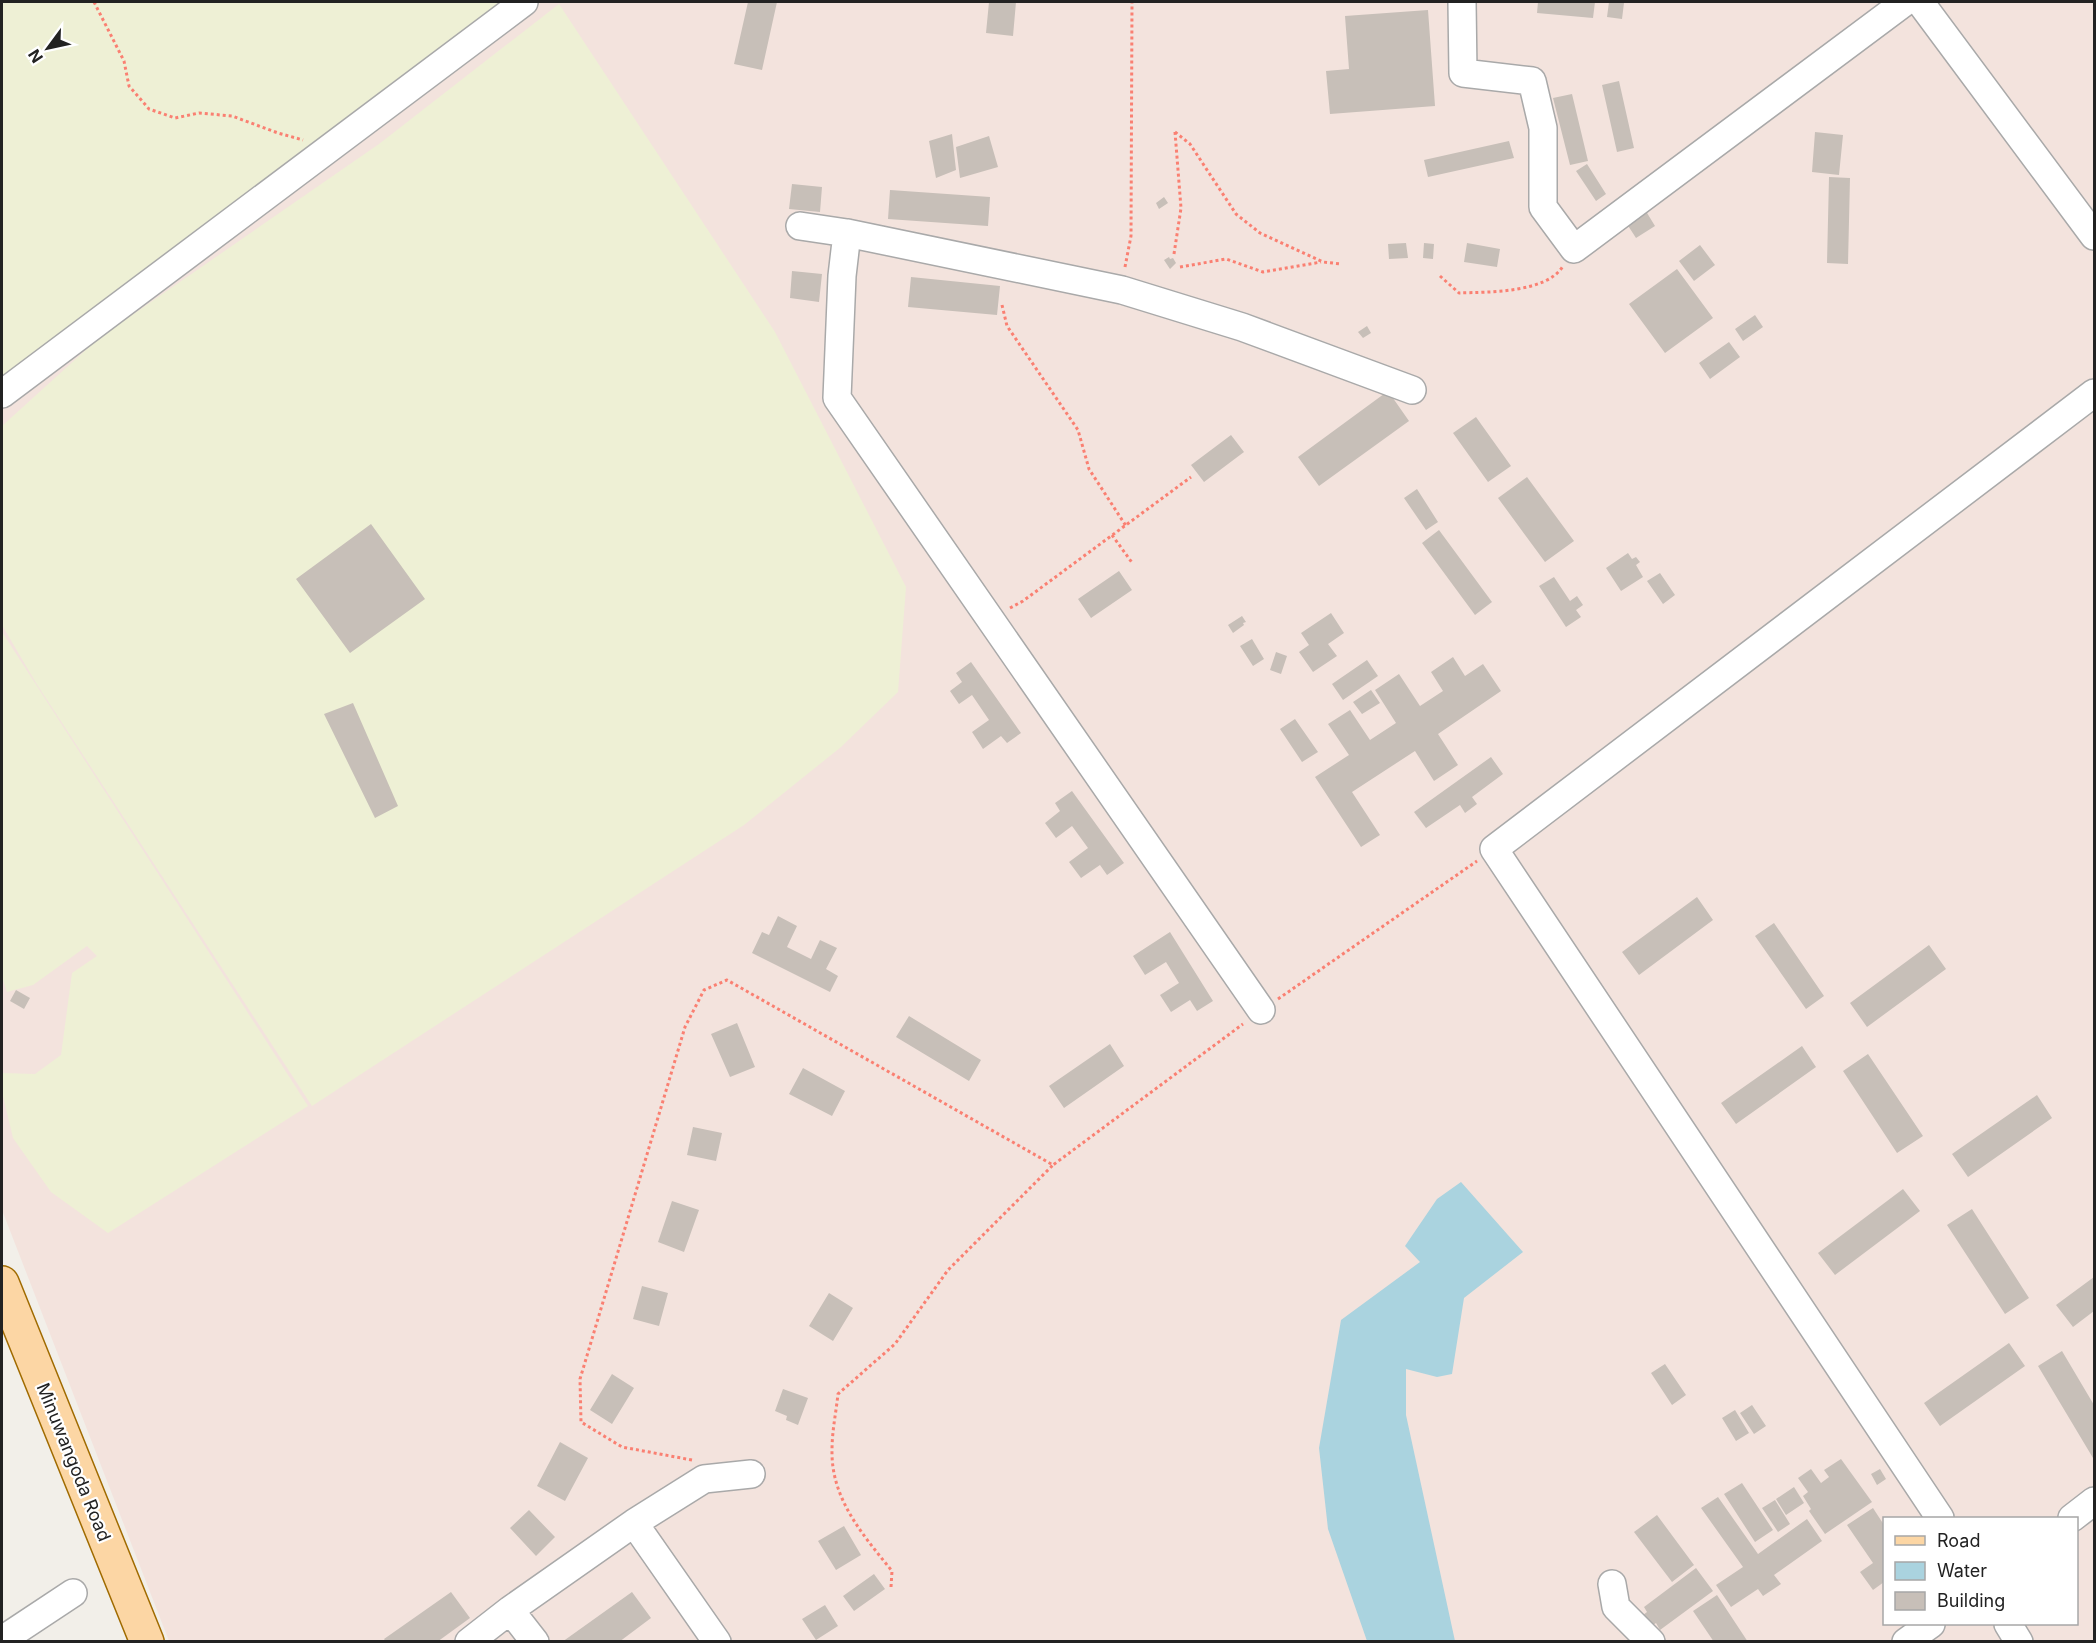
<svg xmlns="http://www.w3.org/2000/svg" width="2096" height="1643" viewBox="0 0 2096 1643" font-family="Inter,sans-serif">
<rect width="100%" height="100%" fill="#f2efe9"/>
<!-- military -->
<path fill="#f3e3dd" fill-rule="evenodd" d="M2,2H2094V1641H169L2,1210ZM1884,1518H2076V1624H1884Z"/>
<!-- farmland -->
<path fill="#eef0d5" d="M2,2H524L2,399Z
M559,4L775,332L906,587L898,692L841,747L744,825L312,1106L36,683L2,625V426L99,338L379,144Z
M2,632L308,1106L108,1233L51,1192L13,1138L2,1092V1073L35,1074L61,1055L72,973L97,956L87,946L33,985L7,992L2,977Z"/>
<!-- water -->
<path fill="#aad3df" d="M1461,1182L1523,1252L1464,1298L1452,1374L1437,1377L1406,1369V1415L1455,1641H1367L1328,1529L1319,1448L1341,1320L1420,1262L1405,1246L1437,1199Z"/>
<!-- building -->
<path fill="#c7bfb8" d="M748,2H777L762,70L734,64Z
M989,2H1016L1013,36L986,33Z
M1538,2H1595L1593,18L1537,13Z
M1609,2L1624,3L1622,19L1607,17Z
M1428,10L1435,106L1330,114L1326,71L1349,69L1345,16Z
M1619,81L1634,148L1617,152L1602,85Z
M1572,94L1588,161L1570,165L1553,98Z
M1815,132L1843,135L1839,175L1812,172Z
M952,134L956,170L936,178L929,141Z
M989,136L998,167L960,178L956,147Z
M1509,141L1514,158L1428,177L1424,160Z
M1587,164L1606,194L1596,201L1576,171Z
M1829,177L1850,178L1848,264L1827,263Z
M792,184L822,187L820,212L789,209Z
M890,190L990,197L988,226L888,219Z
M1164,197L1168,203L1159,209L1156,203Z
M1644,208L1655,226L1636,238L1625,221Z
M1406,243L1408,258L1389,259L1388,244Z
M1424,243L1434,244L1433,259L1423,258Z
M1467,243L1500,249L1497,267L1464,262Z
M1700,245L1715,265L1694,281L1679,261Z
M1169,257L1170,259L1173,258L1176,263L1170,269L1164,260Z
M1677,269L1713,318L1665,353L1629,304Z
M792,271L822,274L819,302L790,298Z
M911,277L1000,286L997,315L908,307Z
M1755,315L1763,327L1743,341L1735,329Z
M1367,326L1371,333L1363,338L1358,332Z
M1729,342L1740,357L1710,379L1699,363Z
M1388,391L1409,421L1319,486L1298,457Z
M1476,417L1511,466L1488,482L1453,433Z
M1231,435L1244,452L1204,482L1191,465Z
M1527,477L1574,541L1545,562L1498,498Z
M1417,489L1438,522L1426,530L1404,498Z
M371,524L425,599L350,653L296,579Z
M1439,530L1492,602L1475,615L1422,543Z
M1628,553L1632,559L1636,557L1640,562L1636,565L1643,577L1621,591L1606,568Z
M1119,571L1132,590L1091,618L1078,599Z
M1660,573L1675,595L1663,604L1647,581Z
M1554,577L1570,601L1577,596L1583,605L1576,610L1581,617L1566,627L1539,586Z
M1331,613L1344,633L1328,644L1337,656L1313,672L1299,652L1309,645L1301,633Z
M1242,616L1246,622L1243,623L1244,625L1233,633L1228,625Z
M1252,639L1264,659L1253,666L1240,646Z
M1276,652L1287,656L1281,674L1270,670Z
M1453,657L1465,676L1483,664L1501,691L1438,734L1458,765L1434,781L1415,751L1352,792L1380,835L1361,847L1315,777L1349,755L1328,724L1350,710L1370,740L1396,723L1375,690L1399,674L1420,706L1443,691L1431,672Z
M1367,660L1378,676L1343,700L1332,684Z
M971,662L1021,733L1007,743L1001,736L983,749L972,732L989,720L972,695L959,704L950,691L962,682L956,673Z
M1371,690L1380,703L1362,714L1353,702Z
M353,703L398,806L375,818L324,714Z
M1295,719L1318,752L1302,762L1280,729Z
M1491,757L1503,774L1472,797L1477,804L1465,813L1460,805L1426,828L1414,812Z
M1072,791L1124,863L1107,875L1100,865L1081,878L1069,862L1088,848L1072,826L1056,838L1045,823L1060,811L1055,803Z
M1697,897L1713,920L1639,975L1622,952Z
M778,916L797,926L787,947L811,959L820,940L837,948L826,969L838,976L830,992L752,953L762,932L769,935Z
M1774,923L1824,996L1806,1009L1755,936Z
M1170,932L1213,1001L1197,1011L1190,1000L1171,1012L1160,995L1179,983L1166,962L1145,975L1133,956Z
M1929,945L1946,969L1867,1027L1850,1003Z
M16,990L30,998L24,1009L10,1001Z
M909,1016L981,1060L969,1081L896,1037Z
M737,1023L755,1067L730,1077L711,1034Z
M1110,1044L1124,1066L1064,1108L1049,1086Z
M1802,1046L1816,1067L1736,1124L1721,1103Z
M1868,1054L1923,1136L1897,1153L1843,1071Z
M803,1068L845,1091L832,1116L789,1094Z
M2037,1095L2052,1118L1968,1177L1952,1154Z
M693,1127L722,1133L716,1161L687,1155Z
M1903,1189L1920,1211L1835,1275L1818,1253Z
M672,1201L699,1210L684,1252L658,1242Z
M1972,1209L2029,1298L2005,1314L1947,1225Z
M2094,1277V1311L2073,1327L2056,1305Z
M642,1286L668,1293L659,1326L633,1319Z
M829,1293L853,1308L833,1341L809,1326Z
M2009,1343L2025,1366L1940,1426L1924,1403Z
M2062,1351L2094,1405L2093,1458L2038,1366Z
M1665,1364L1686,1395L1672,1405L1651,1373Z
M612,1374L634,1388L612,1424L590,1410Z
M783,1389L808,1398L798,1425L786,1420L787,1416L775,1411Z
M1752,1405L1766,1426L1754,1434L1740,1413Z
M1735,1410L1749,1433L1736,1441L1722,1418Z
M560,1442L588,1458L565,1501L537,1486Z
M1841,1459L1872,1502L1825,1534L1809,1511L1811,1509L1803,1496L1808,1492L1798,1478L1811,1469L1821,1483L1829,1477L1824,1470Z
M1880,1469L1886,1479L1877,1485L1871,1474Z
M1742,1483L1773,1530L1755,1542L1724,1494Z
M1794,1487L1804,1503L1786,1515L1776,1499Z
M1718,1497L1758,1554L1807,1519L1822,1541L1774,1575L1781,1584L1763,1596L1758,1589L1731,1607L1716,1585L1743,1567L1701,1508Z
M1775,1500L1790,1524L1778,1532L1762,1508Z
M1873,1508L1884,1525V1582L1873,1590L1860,1572L1873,1563L1847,1525Z
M529,1510L555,1537L536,1556L510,1528Z
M1657,1515L1694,1565L1672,1582L1634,1532Z
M844,1526L861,1555L836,1570L818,1541Z
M1696,1568L1713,1591L1660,1630L1656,1623L1646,1630L1638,1619L1647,1612L1644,1607Z
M874,1574L885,1589L854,1611L843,1596Z
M451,1592L470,1618L437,1642H386L384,1639Z
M632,1592L651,1618L619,1642H562Z
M1717,1595L1748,1642H1714L1693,1611Z
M825,1605L838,1626L816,1640L802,1619Z"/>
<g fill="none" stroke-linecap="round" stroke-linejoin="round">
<defs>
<path id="minor" d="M1462,2L1463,73L1532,81L1543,128V207L1574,249L1905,2
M1920,2L2094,236
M800,226L847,233L1122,290L1242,327L1412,390
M847,233L842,276L837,398L1261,1010
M2,394L524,2
M1940,1518L1494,849L2094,393
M2072,1518L2094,1501
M634,1523L717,1642
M1612,1584L1616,1607L1651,1642
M510,1610L535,1642
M2008,1624L2019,1642
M2,1640L73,1593
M469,1642L510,1610L634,1523L704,1479L751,1474
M1906,1642L1931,1624"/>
<path id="major" d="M2,1283L147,1642"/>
</defs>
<!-- minor casing -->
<use href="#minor" stroke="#a9a9a9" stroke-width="30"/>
<!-- major casing -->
<use href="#major" stroke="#a06b00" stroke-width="36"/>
<!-- path -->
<path stroke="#fa8072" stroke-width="3" stroke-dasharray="3 3" stroke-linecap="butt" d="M94,2L124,61L129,86L149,109L175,118L199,113L232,116L278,133L303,140
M1175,132L1190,144L1236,214L1260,233L1323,262L1341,264
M1174,254L1181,208L1175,132
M1125,267L1131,236L1132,2
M1180,267L1226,259L1263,272L1321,262
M1440,276L1459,293C1488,292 1547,293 1563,266
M1002,305L1007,326L1078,430L1089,469L1126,526
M1112,535L1133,564
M1010,608L1023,601L1191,477
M1278,999L1477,861
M692,1460L622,1447L581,1422L580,1379L685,1027L704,990L727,980L1053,1165L1243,1024
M891,1587L892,1571C863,1535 831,1499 832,1450C832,1431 836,1413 838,1394L895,1344L948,1270L1053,1165"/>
<!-- minor -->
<use href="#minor" stroke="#fff" stroke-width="27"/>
<!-- major -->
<use href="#major" stroke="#fcd6a4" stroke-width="33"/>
</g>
<g text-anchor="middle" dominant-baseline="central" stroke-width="4.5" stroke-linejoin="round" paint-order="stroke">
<!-- street labels -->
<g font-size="18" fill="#222" stroke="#fff">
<text transform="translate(74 1462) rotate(68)">Minuwangoda Road</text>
</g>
</g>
<!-- border -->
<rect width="2096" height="1643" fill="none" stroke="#222222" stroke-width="6"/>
<!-- legend -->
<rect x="1883" y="1517" width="195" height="108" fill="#ffffff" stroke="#a7a7a7" stroke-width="1.5"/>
<rect x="1895" y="1536" width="30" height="9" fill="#fcd6a4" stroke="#a7a7a7" stroke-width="1.5"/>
<text x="1937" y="1547" font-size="18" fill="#222222">Road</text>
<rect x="1895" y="1562" width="30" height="18" fill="#aad3df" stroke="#a7a7a7" stroke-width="1.5"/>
<text x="1937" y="1577" font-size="18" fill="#222222">Water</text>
<rect x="1895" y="1592" width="30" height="18" fill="#c7bfb8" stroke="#a7a7a7" stroke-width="1.5"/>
<text x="1937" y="1607" font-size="18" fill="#222222">Building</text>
<!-- north arrow -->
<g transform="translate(48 48) rotate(237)" stroke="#ffffff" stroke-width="4.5" paint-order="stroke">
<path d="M0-4.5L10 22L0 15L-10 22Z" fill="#222222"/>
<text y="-9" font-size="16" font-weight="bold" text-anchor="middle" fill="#222222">N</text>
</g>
</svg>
